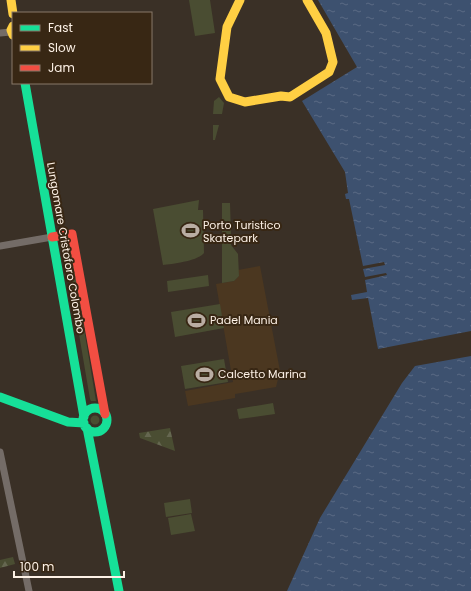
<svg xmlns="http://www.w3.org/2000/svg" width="471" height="591" viewBox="0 0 471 591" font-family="Poppins,sans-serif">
<defs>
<pattern id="forest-firs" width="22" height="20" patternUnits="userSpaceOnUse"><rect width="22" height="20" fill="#4a4d32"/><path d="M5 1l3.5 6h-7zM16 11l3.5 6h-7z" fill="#656750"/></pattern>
<pattern id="water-ripples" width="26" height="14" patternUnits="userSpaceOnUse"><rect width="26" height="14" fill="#3d516f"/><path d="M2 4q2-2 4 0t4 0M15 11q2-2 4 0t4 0" fill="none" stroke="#5a6a84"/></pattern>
</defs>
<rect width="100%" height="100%" fill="#3a3026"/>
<!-- built -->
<path fill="#4b3720" d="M260,266L280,371L276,387L235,394V398L188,406L185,391L233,382L216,284L234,281L239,276L238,270Z"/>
<!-- grass -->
<path fill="#4a4d32" d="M189,0H210L215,33L195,36Z
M219,97L224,103L222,114H213L214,101Z
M213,125H219L215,140H213Z
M199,200L198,210H203L204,253C198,261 172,264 163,265L153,209Z
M222,203H230L231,236L222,235Z
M222,242H231V245L238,254L239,276L234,281L222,283Z
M66,244L70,245L96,401H91L90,399L64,246Z
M208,275L209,286L168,292L167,281Z
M220,304L224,328L175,337L171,312Z
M224,359L228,382L185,389L181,366Z
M273,403L275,414L239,419L237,409Z
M90.5 420a4.5 4.5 0 1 1 9 0a4.5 4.5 0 1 1-9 0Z
M190,499L192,513L166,517L164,503Z
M191,514L195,531L171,535L168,518Z"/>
<!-- forest -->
<path fill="url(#forest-firs)" d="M170,428L175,451L140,438L139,433Z
M13,557L15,564L0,568V560Z"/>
<!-- water -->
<path fill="url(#water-ripples)" d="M318,0H471V331L378,349L368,298L352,300L351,295L367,292L365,280L387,275L386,273L365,277L363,269L385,265L384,262L363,266L349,199H346L345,194L348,193L345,172L302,101L357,67Z
M471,356V591H287L320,518L402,383L415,366Z"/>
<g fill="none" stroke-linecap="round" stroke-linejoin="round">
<!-- street -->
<path stroke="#746c67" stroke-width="7" d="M0,33L11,32
M0,246L52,237
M0,452L29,591"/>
<!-- fast -->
<path stroke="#16e098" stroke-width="9" d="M25,83L84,417
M0,397L68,422L84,423
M83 420a12 12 0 1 1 24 0a12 12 0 1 1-24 0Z
M87,428L119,591"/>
<!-- slow -->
<path stroke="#ffcf43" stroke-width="9" d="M11,0L13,14
M240,0L227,27L220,79L229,97L245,102L281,96L290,97L329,72L333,62L326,33L307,0
M13,26L11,30L13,35"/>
<!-- jam -->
<path stroke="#f24e42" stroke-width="9" d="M52,237L72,234L105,414"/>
</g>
<!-- icons -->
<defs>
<symbol id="stadium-bare" viewBox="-9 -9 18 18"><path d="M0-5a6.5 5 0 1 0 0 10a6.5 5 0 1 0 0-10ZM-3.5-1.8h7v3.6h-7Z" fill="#b9ada3" stroke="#382714" stroke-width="2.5" paint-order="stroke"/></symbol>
</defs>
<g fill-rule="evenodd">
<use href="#stadium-bare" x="178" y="218" width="25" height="25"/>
<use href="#stadium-bare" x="184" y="308" width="25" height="25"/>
<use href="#stadium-bare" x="192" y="362" width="25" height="25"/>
</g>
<g text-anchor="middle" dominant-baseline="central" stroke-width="4" stroke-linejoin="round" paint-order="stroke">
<!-- poi labels -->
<g font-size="11" fill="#fdf1e6" stroke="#382714" text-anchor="start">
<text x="203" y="225">Porto Turistico<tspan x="203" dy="13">Skatepark</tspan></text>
<text x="210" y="320">Padel Mania</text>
<text x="218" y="374">Calcetto Marina</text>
</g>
<!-- street labels -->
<g font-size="11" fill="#fdf1e6" stroke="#382714">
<text transform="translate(66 248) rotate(80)">Lungomare Cristoforo Colombo</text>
</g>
</g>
<!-- legend -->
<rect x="12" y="12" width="140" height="72" fill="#382714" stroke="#877868"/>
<rect x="20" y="25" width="20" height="6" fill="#16e098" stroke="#877868"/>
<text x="48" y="32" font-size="12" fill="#fdf1e6">Fast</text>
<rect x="20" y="45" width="20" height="6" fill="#ffcf43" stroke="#877868"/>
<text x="48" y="52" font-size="12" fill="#fdf1e6">Slow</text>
<rect x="20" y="65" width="20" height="6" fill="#f24e42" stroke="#877868"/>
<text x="48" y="72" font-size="12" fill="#fdf1e6">Jam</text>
<!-- scale -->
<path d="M14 571v6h110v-6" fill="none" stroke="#fdf1e6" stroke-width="2"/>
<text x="20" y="571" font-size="12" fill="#fdf1e6" stroke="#382714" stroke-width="3" paint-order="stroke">100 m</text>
</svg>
